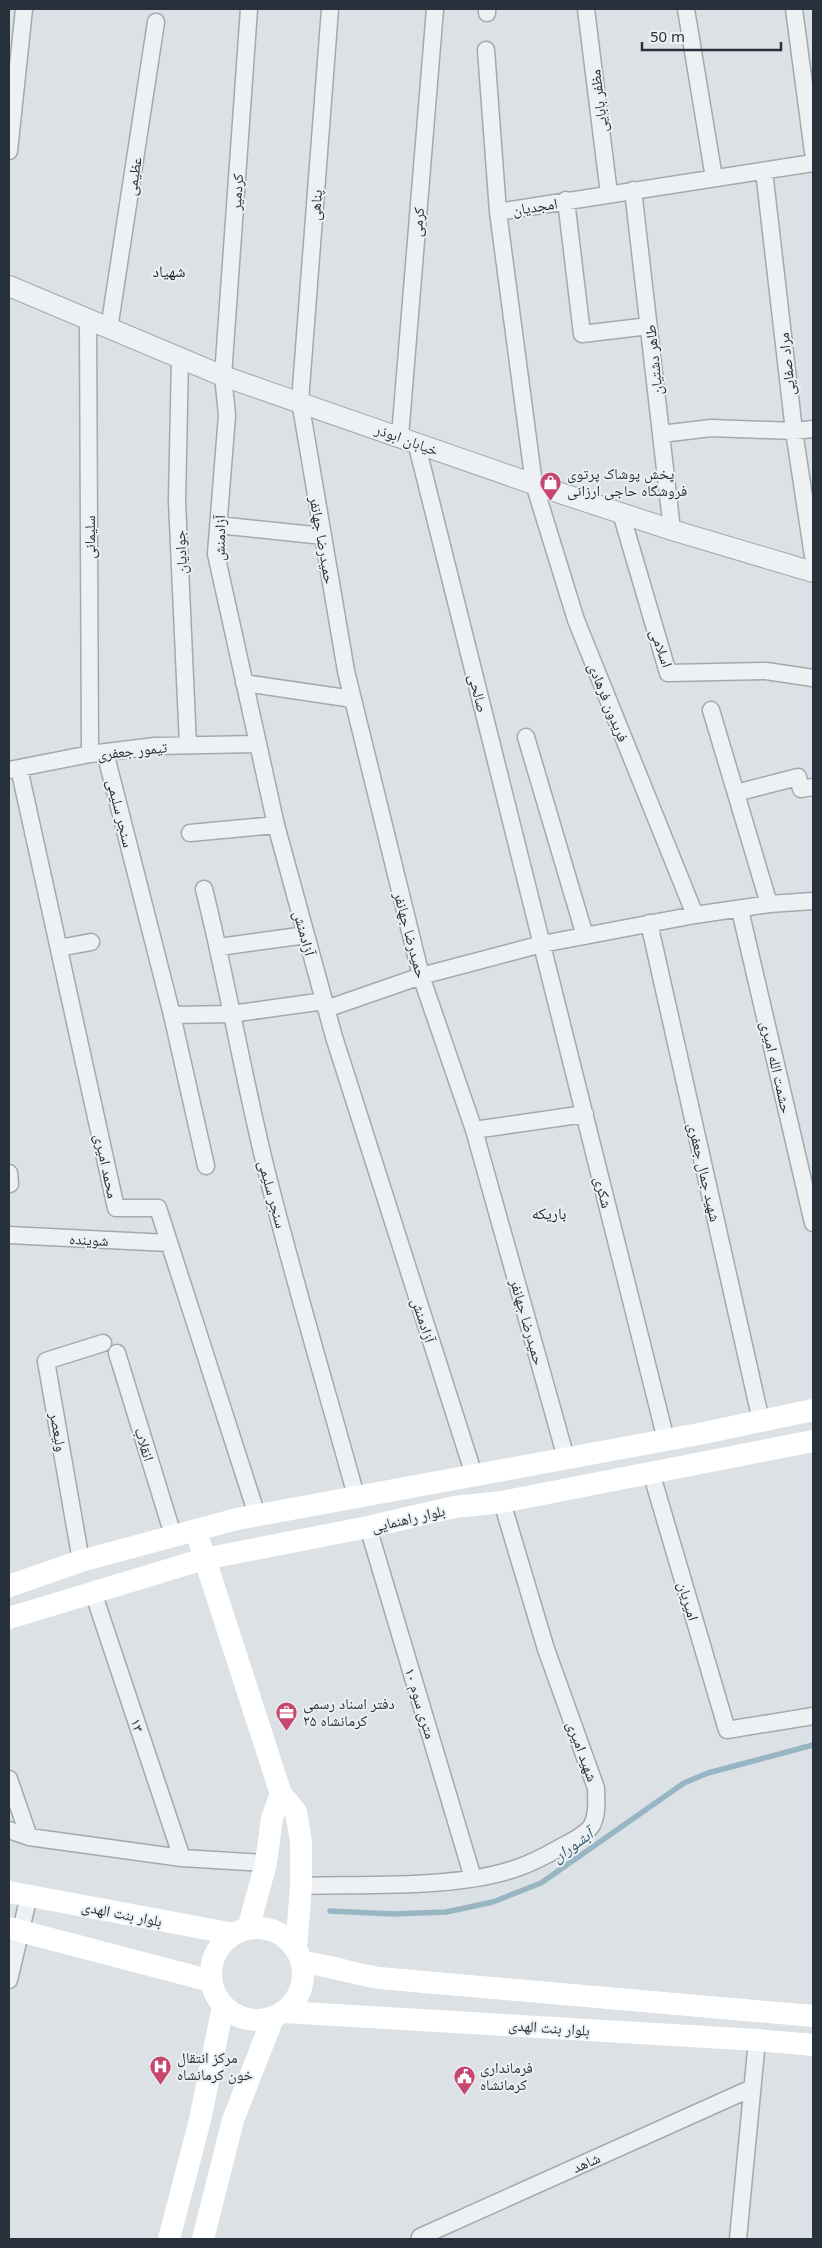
<svg xmlns="http://www.w3.org/2000/svg" width="822" height="2248" viewBox="0 0 822 2248" font-family="'Noto Sans','Noto Naskh Arabic',sans-serif">
<rect width="100%" height="100%" fill="#dce1e5"/>
<g fill="none" stroke-linecap="round" stroke-linejoin="round">
<!-- stream -->
<path stroke="#98b5c4" stroke-width="5.5" d="M330,1911L393,1914L446,1912L493,1902L541,1883L684,1783L708,1773L813,1745"/>
<defs>
<path id="minor" d="M249,9L223,376L227,415L216,554L276,825L334,1037L474,1475
M330,9L300,401L346,671L421,976L474,1130L566,1458
M487,9V13
M586,9L609,194
M686,9L714,178
M794,9L813,152
M486,50L498,212
M9,151L24,9
M764,171L794,431L813,556
M633,190L672,530
M566,200L582,334L649,326
M88,319L90,754
M109,329L156,22
M180,358L177,501L188,745
M661,434L711,428L794,431L813,429
M400,436L435,9
M416,442L666,1440
M621,513L668,673L766,671L813,678
M218,525L323,536
M244,683L353,699
M711,710L769,904
M526,737L585,936
M105,752L172,1015L206,1166
M19,768L116,1208H158L257,1515
M9,770L90,754L155,746L257,744
M736,793L798,777L801,789L813,787
M190,833L276,825
M204,889C227,981 243,1076 266,1169C293,1278 326,1387 356,1496
M740,910L813,1223
M695,915L576,620L534,484L498,212L813,163
M649,923L761,1421
M219,947L306,935
M59,948L91,942
M326,1009L421,976L542,944L695,915L769,904L813,901
M172,1015L231,1014L324,1001
M474,1130L585,1114
M9,1173L10,1184H9
M9,1235L169,1243
M117,1353L173,1535
M651,1472L727,1730L813,1716
M368,1527L473,1878
M81,1561L46,1361L103,1343
M93,1592L182,1858
M9,1779L29,1837
M9,1830L29,1837L182,1858L266,1863
M301,1886C365,1884 457,1889 517,1868C532,1863 547,1855 561,1847C572,1841 586,1835 592,1825C598,1813 596,1800 596,1788L546,1649L502,1502
M9,1980L29,1896
M420,2237L752,2088
M738,2239L757,2040"/>
<path id="tertiary" d="M9,286L223,376L548,489L672,530L813,572"/>
</defs>
<!-- minor casing -->
<use href="#minor" stroke="#a2a9af" stroke-width="19"/>
<!-- tertiary casing -->
<use href="#tertiary" stroke="#a2a9af" stroke-width="22"/>
<!-- minor -->
<use href="#minor" stroke="#eef1f4" stroke-width="16"/>
<!-- tertiary -->
<use href="#tertiary" stroke="#eef1f4" stroke-width="20"/>
<!-- secondary -->
<path stroke="#fff" stroke-width="22" d="M200,1544L281,1794L296,1812L301,1842V1886L296,1949
M9,1586L81,1561L237,1519L704,1433L813,1410
M9,1618L204,1559L368,1527L454,1507L502,1502L813,1441
M9,1892L234,1934
M211 1974a46 46 0 1 1 92 0a46 46 0 1 1-92 0Z
M9,1928L211,1981
M248,1929L266,1863L272,1818L281,1794
M302,1962C328,1965 353,1974 379,1978L813,2016
M285,2012L757,2040L813,2045
M169,2239L200,2120L223,2006
M203,2239L233,2120L273,2018"/>
</g>
<!-- icons -->
<defs>
<symbol id="shop-pin" viewBox="-11 -11 22 30"><path d="M0 17L-7.5 6A9.5 9.5 0 1 1 7.5 6Z" fill="#c6466f" stroke="#ebf0f3"/><path d="M-5-2.5h2.3a2.7 3.5 0 0 1 5.4 0H5L5.5 6h-11ZM-1.5-2.5h3a1.5 2.3 0 0 0-3 0Z" fill="#fff"/></symbol>
<symbol id="office-pin" viewBox="-11 -11 22 30"><path d="M0 17L-7.5 6A9.5 9.5 0 1 1 7.5 6Z" fill="#c6466f" stroke="#ebf0f3"/><path d="M-6-3h4V-5.5h4V-3h4V5H-6ZM-1-4.5V-3h2v-1.5ZM-6 0V1H6V0Z" fill="#fff"/></symbol>
<symbol id="hospital-pin" viewBox="-11 -11 22 30"><path d="M0 17L-7.5 6A9.5 9.5 0 1 1 7.5 6Z" fill="#c6466f" stroke="#ebf0f3"/><path d="M-5-5h3v3.5h4V-5h3V5h-3V1.5h-4V5h-3Z" fill="#fff"/></symbol>
<symbol id="civic-pin" viewBox="-11 -11 22 30"><path d="M0 17L-7.5 6A9.5 9.5 0 1 1 7.5 6Z" fill="#c6466f" stroke="#ebf0f3"/><path d="M-.6-6.5H3V-4.5H.6V-3L4-1V1h2V6H-6V1h2V-1L-.6-3ZM-1.2 2.5V6h2.4V2.5Z" fill="#fff"/></symbol>
</defs>
<g fill-rule="evenodd">
<use href="#shop-pin" x="538" y="470" width="25" height="34"/>
<use href="#office-pin" x="274" y="1700" width="25" height="34"/>
<use href="#hospital-pin" x="148" y="2054" width="25" height="34"/>
<use href="#civic-pin" x="452" y="2064" width="25" height="34"/>
</g>
<g text-anchor="middle" dominant-baseline="central" stroke-width="4" stroke-linejoin="round" paint-order="stroke">
<!-- street labels -->
<g font-size="15" fill="#27313b" stroke="#ebf0f3">
<text transform="translate(598 101) rotate(-97)">مظفر بابایی</text>
<text transform="translate(133 176) rotate(-81)">عظیمی</text>
<text transform="translate(236 192) rotate(-86)">کردمیر</text>
<text transform="translate(315 205) rotate(-86)">پناهی</text>
<text transform="translate(535 206) rotate(-9)">امجدیان</text>
<text transform="translate(417 222) rotate(-85)">کرمی</text>
<text transform="translate(653 360) rotate(-96)">طاهر دشتیان</text>
<text transform="translate(786 364) rotate(-96)">مراد صفایی</text>
<text transform="translate(407 439) rotate(20)">خیابان ابوذر</text>
<text transform="translate(89 537) rotate(-90)">سلیمانی</text>
<text transform="translate(219 538) rotate(-89)">آزادمنش</text>
<text transform="translate(323 540) rotate(80)">حمیدرضا جهانفر</text>
<text transform="translate(180 552) rotate(-93)">جوادیان</text>
<text transform="translate(662 648) rotate(71)">اسلامی</text>
<text transform="translate(479 693) rotate(76)">صالحی</text>
<text transform="translate(609 702) rotate(68)">فریدون فرهادی</text>
<text transform="translate(132 750) rotate(-6)">تیمور جعفری</text>
<text transform="translate(121 813) rotate(76)">سنجر سلیمی</text>
<text transform="translate(305 933) rotate(75)">آزادمنش</text>
<text transform="translate(411 935) rotate(75)">حمیدرضا جهانفر</text>
<text transform="translate(777 1067) rotate(77)">حشمت الله امیری</text>
<text transform="translate(107 1166) rotate(78)">محمد امیری</text>
<text transform="translate(705 1172) rotate(77)">شهید جمال جعفری</text>
<text transform="translate(604 1192) rotate(76)">شکری</text>
<text transform="translate(273 1194) rotate(75)">سنجر سلیمی</text>
<text transform="translate(89 1239) rotate(3)">شوینده</text>
<text transform="translate(424 1320) rotate(72)">آزادمنش</text>
<text transform="translate(528 1322) rotate(74)">حمیدرضا جهانفر</text>
<text transform="translate(59 1432) rotate(80)">ولیعصر</text>
<text transform="translate(145 1444) rotate(73)">انقلاب</text>
<text transform="translate(408 1518) rotate(-13)">بلوار راهنمایی</text>
<text transform="translate(689 1601) rotate(74)">امیریان</text>
<text transform="translate(421 1703) rotate(73)">۱۰ متری سوم</text>
<text transform="translate(138 1725) rotate(71)">۱۳</text>
<text transform="translate(583 1751) rotate(70)">شهید امیری</text>
<text transform="translate(122 1913) rotate(11)">بلوار بنت الهدی</text>
<text transform="translate(549 2027) rotate(4)">بلوار بنت الهدی</text>
<text transform="translate(586 2162) rotate(-24)">شاهد</text>
</g>
<!-- poi labels -->
<g font-size="15" fill="#27313b" stroke="#ebf0f3" text-anchor="start">
<text x="567" y="473">پخش پوشاک پرتوی<tspan x="567" dy="17">فروشگاه حاجی ارزانی</tspan></text>
<text x="303" y="1703">دفتر اسناد رسمی<tspan x="303" dy="17">۲۵ کرمانشاه</tspan></text>
<text x="177" y="2057">مرکز انتقال<tspan x="177" dy="17">خون کرمانشاه</tspan></text>
<text x="480" y="2067">فرمانداری<tspan x="480" dy="17">کرمانشاه</tspan></text>
</g>
<!-- neighbourhood labels -->
<g font-size="16" fill="#19222b" stroke="#ebf0f3">
<text x="169" y="271">شهیاد</text>
<text x="549" y="1213">باریکه</text>
</g>
<!-- water labels -->
<g font-size="16" font-style="italic" fill="#33566c" stroke="#ebf0f3">
<text transform="translate(572 1845) rotate(-35)">آبشوران</text>
</g>
</g>
<!-- border -->
<rect width="822" height="2248" fill="none" stroke="#27313b" stroke-width="20"/>
<!-- scale -->
<path d="M642 42v8h139v-8" fill="none" stroke="#27313b" stroke-width="2.5"/>
<text x="650" y="42" font-size="15" fill="#27313b" stroke="#ebf0f3" stroke-width="4" paint-order="stroke">50 m</text>
</svg>
